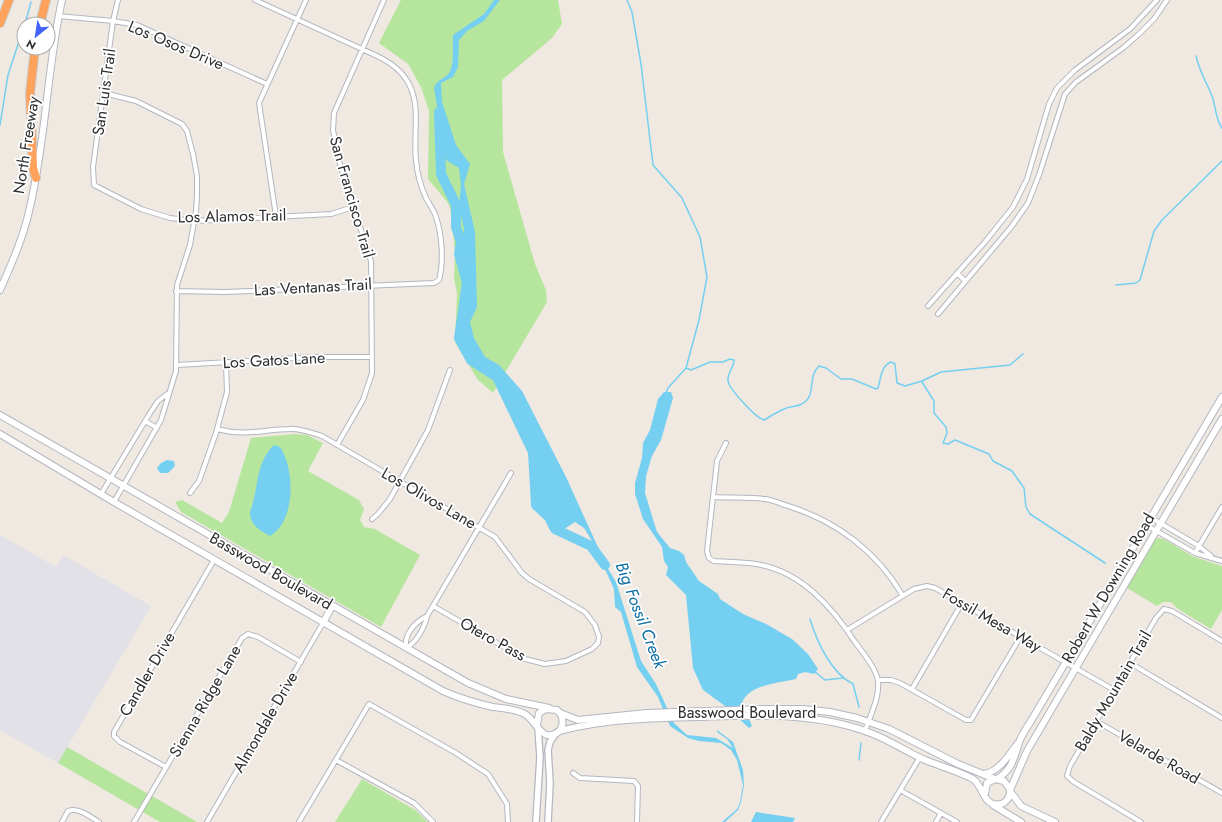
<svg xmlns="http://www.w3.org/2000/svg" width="1222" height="822" viewBox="0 0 1222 822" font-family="Jost,sans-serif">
<rect width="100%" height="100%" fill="#efe9e1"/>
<!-- industrial -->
<path fill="#e3e1e8" d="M0,535L56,567L63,555L151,606L58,763L0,730Z"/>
<!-- green -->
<path fill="#b6e59e" d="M401,0H558L562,24L552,38L502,80L503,152L535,264L546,290L547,302L493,393L478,380L455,342L457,293L454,278L455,254L451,211L448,203L428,179L429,111L421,87L408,64L379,43Z
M295,434L307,435L323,443L308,471L359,500L364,509L360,520L364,527L375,529L420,555L381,627L181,512L175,502L182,500L222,523L229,512L251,438Z
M1158,538L1164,539L1192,556L1222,566V610L1211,629L1178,609L1171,602H1163L1157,606L1127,588L1155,540Z
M67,747L197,822H160L58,763Z
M362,779L415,810L428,822H335Z"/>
<!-- water -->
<path fill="#75cff0" d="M494,0H500L484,21L467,31L459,40L458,67L453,77L441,83L442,102L456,145L470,164L464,184L475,232L477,307L470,322L474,338L485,357L499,365L522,391L566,477L607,567L616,582L641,661L656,684L674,723L687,735L716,738L733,748L727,739L717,732V730L733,742L743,770L744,785L741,802L738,810L725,822H722L737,809L740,802L743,785L737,760L731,750L721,743L699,741L688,738L670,726L658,697L637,667L621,612L615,607L614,589L592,541L584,528L575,522L555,535L552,529L550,511L539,506V498L530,446L515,403L497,372L478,361L461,338V329L468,284L467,264L462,249L464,229L459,207L461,185L459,168L446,160L434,88C438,78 444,80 449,73C455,64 452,46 453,35L484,14Z
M664,392H671L673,398L661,440L652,456L646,476L645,493L657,532L670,548L679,551L684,555L686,562L699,581L718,594L720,599L743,614L766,624L792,639L808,654L818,669L814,674L805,672L798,674L796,679C780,683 749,684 742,703L752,726L749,728L725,706L703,690L693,668L686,595L666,575L668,567L664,561L662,547L643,519L635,494V483L642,458L643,443L650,430L658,399Z
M274,445L280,447C295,469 296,521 270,536C259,530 250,525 250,512C259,489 255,463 274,445Z
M167,460L174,461L175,466L168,473H160L157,468L161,463Z
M756,812L795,818L793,822H751Z"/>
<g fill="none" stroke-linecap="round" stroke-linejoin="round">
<!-- stream -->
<path stroke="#75cff0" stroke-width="1.5" d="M627,0L632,12L641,64L653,165L682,198L700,237L707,277L699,320L686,368L668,388L666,393
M25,24L31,2
M1196,56C1200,73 1206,81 1212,96C1216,107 1215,118 1222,128
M0,125L8,75L24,26
M1116,285L1136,283L1140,280L1154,231L1162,220L1222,161
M686,368L691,370L710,362H723L730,359L734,360C734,368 727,373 728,381C729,389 756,418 764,420C771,416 777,412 784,409C792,405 800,408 807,400C815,392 808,376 819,366L826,368L841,379H852L876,389L878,388C881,378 881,366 891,362L895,364L897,383L905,386L922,381L941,372L1010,365L1023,354
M922,382L934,401V413L946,427L947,433L943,443L948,444L955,440L989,454L993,461L1012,471L1024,488L1026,507L1030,514L1105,563
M810,619C817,642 831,673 853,684L859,707
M814,671L825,680L843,678
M859,760L861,743"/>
<!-- river -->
<path stroke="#75cff0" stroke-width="10" d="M439,112L441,174L456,205V227L461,242L459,254L467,283L459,338L471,360L497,377L533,452L536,505L549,517L555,529L591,546L605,565"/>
<defs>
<path id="minor" d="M118,0L113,21L93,167L94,185L141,209L170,218L194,221L331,214L353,207
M58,16L113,21L137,25L267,84
M104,93L136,101L182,124L187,131L193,154L197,176V196L196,211L190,245L177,285L176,371L161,420L114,502
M276,216L259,103L306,0
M957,273L965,281
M176,291L225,292L434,283L439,280C444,261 442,235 436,217C434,210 429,204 426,198C420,185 417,173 416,160C413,135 421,107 409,84C402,71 390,62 377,56L255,0
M928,306L985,242L1013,207L1027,179L1049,104L1057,88L1075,70L1130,29L1157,0
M938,314L1012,226L1028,203L1039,175L1065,94L1076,82L1123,48L1138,35L1154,19L1167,0
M177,365L314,357H371
M145,421L157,428
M217,429C247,437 263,429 292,429C302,429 312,433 322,436L495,537L522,573L529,579L585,612L595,625L599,637L598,643L592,649L566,661L545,664L525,659L433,606
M726,443L717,461L707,551L709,558L714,561C728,562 742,562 756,564C801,571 832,607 855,642C863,653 876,668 878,681C880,697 870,716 865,731
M337,445L363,400L372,373L371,261L339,161L333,130L334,113L384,0
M190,493L199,481L216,433L227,392L226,362
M101,494L150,413L158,401L167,394
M713,497C730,498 748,497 765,499C773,500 781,504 788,506C837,521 877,552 903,596
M1150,517L1199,546L1211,556
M372,519L378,514L390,499L428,430L450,370
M1146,525L1195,553L1222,561
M1195,553L1222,507
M427,616L511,473
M427,616C425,627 416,643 406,648C404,634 415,622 427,616Z
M847,630L914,589L927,586L935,588L1114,690
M1130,663L1222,718
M878,680H891L900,683L966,720H971L1021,636
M912,689L962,603
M1096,721L1222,793
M336,760L414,803L433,822
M166,767L120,742L114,736V732L214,560
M573,773L580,778L634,781L638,786L637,822
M900,790L957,822
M62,822L68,811C79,807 90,817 99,822
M134,822L242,638L248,634L258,637L301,662
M207,822L323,623
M299,822L369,704L456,753L488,774L507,804L508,822
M881,822L920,757
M936,822L941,813
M1141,822L1074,782L1067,776L1070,766L1156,618L1164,609L1172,611L1222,641"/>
<path id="tertiary" d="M536,822L540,757L538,728
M548,822L550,783L548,750L550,742L556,733"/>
<path id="secondary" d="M0,290C12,263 24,236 30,207C46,139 47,68 62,0
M0,415L468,683L506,699L549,708
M0,434L114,502L443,691C459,698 475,703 493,707C502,708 514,709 523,713C533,717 538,733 547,735C563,737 567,719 557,710L546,709L539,713L537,725
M323,623L332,606
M560,713L578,720L647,713L765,709H803L830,712L857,718L889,729L958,764L995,779
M559,731C606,719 653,718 700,717C759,715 818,712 873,734C891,741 907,752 925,760C940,766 958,771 973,779C982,785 983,801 993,804C1004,807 1011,798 1010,789L1004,781L995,779L987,783L985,794
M984,774C999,772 1009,755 1018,743
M997,779C1013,769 1014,757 1020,740C1023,733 1027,727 1031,721L1222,397
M1010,790L1027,751L1222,419
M1010,791L1021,806L1055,822
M993,805L1021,822"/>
<path id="motorway" d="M0,23L9,0
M40,24L46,0
M35,48L30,93L33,168L36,178"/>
</defs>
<!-- minor casing -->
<use href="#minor" stroke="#b4b7c1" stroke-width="6"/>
<!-- tertiary casing -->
<use href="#tertiary" stroke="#b4b7c1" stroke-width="8"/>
<!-- secondary casing -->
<use href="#secondary" stroke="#b4b7c1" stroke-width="8"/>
<!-- motorway casing -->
<use href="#motorway" stroke="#c9c9c9" stroke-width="10"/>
<!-- minor -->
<use href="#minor" stroke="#fff" stroke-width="4"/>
<!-- tertiary -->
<use href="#tertiary" stroke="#fff" stroke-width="5.5"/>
<!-- secondary -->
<use href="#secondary" stroke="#fff" stroke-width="6"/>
<!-- motorway -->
<use href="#motorway" stroke="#ffa35c" stroke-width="8"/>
</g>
<g text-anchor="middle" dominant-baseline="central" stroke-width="3.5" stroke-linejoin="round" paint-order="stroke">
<!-- street labels -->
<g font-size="16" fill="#2e2e2e" stroke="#fff">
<text transform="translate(176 45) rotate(23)">Los Osos Drive</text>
<text transform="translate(104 92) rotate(-82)">San Luis Trail</text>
<text transform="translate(26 145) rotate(-81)">North Freeway</text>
<text transform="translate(352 197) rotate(74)">San Francisco Trail</text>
<text transform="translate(232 216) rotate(-1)">Los Alamos Trail</text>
<text transform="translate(313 287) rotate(-3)">Las Ventanas Trail</text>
<text transform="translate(274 360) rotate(-3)">Los Gatos Lane</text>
<text transform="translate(429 498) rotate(30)">Los Olivos Lane</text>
<text transform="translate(271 571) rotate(30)">Basswood Boulevard</text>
<text transform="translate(1108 588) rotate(-60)">Robert W Downing Road</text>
<text transform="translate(992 620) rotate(30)">Fossil Mesa Way</text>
<text transform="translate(493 639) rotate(29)">Otero Pass</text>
<text transform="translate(147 674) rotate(-60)">Candler Drive</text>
<text transform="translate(1113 691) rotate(-60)">Baldy Mountain Trail</text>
<text transform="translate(205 701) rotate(-60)">Sienna Ridge Lane</text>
<text x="747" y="712">Basswood Boulevard</text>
<text transform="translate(265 722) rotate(-60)">Almondale Drive</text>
<text transform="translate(1159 757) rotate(30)">Velarde Road</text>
</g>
<!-- water labels -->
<g font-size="17" font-style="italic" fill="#0d6fa3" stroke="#fff">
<text transform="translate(641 615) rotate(69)">Big Fossil Creek</text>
</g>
</g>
<!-- north arrow -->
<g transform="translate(36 36) rotate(210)"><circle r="19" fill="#ffffff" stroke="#ababab"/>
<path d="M0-3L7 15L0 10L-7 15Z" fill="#4264fb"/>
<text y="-6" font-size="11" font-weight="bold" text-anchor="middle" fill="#2e2e2e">N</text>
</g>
</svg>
